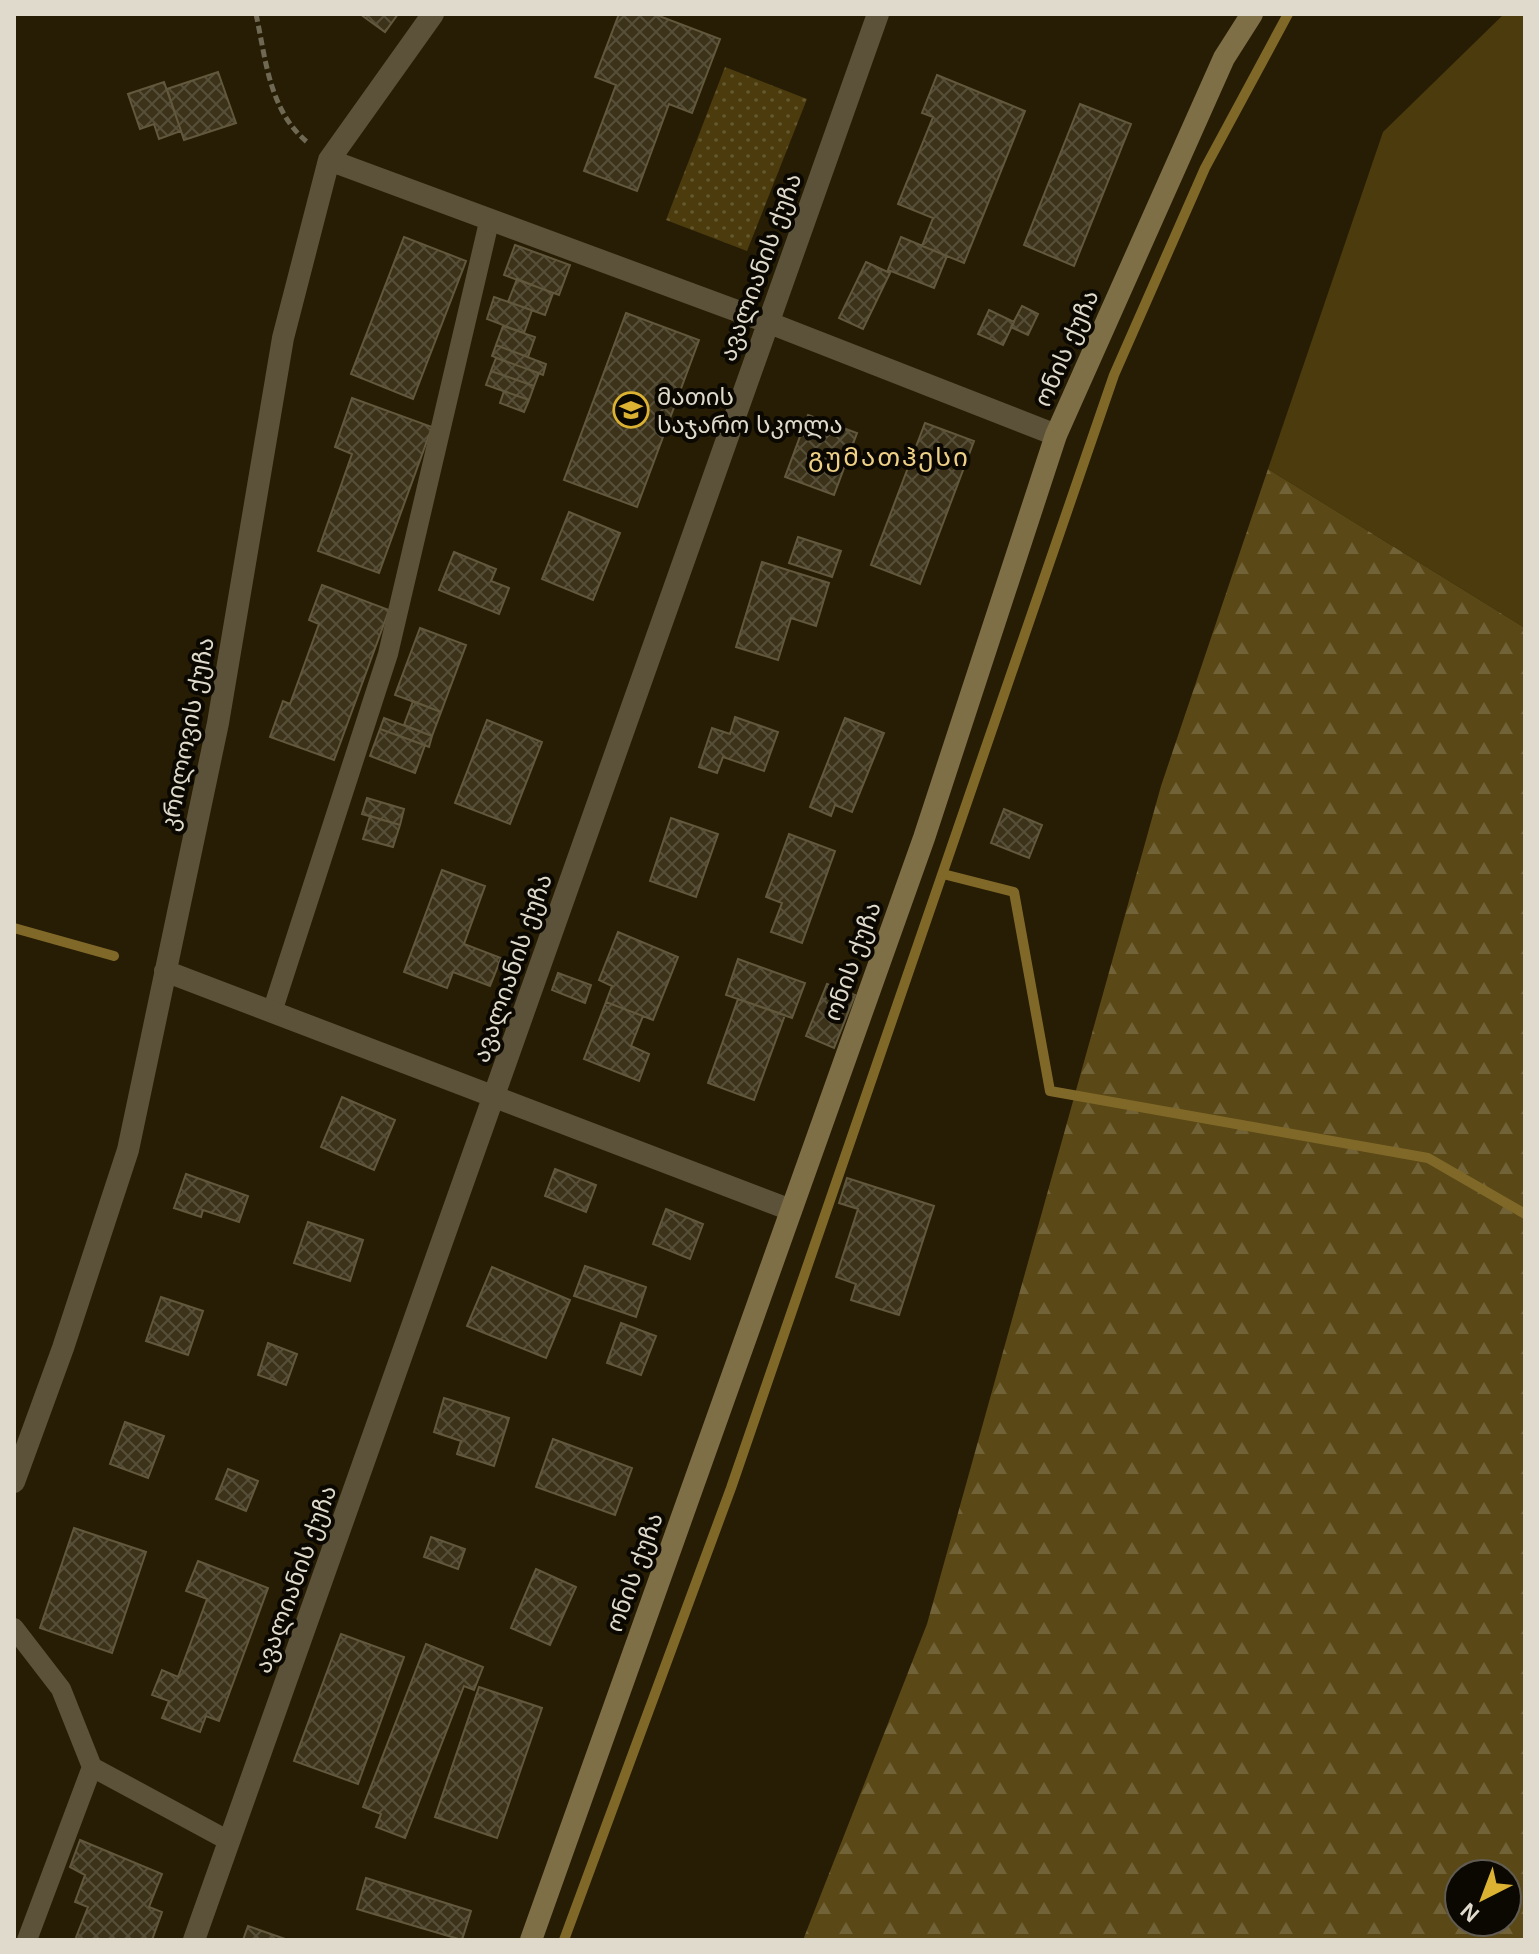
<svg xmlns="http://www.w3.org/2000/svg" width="1539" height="1954" viewBox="0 0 1539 1954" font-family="Helvetica,'Noto Sans Georgian',sans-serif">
<defs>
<pattern id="forest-firs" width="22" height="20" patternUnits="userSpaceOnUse" patternTransform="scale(2)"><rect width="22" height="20" fill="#5a4816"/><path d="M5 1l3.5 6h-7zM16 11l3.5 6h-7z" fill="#716237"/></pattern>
<pattern id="park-dots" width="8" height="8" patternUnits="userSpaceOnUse" patternTransform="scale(2)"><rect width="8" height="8" fill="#4c3c0d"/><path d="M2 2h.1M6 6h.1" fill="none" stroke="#65582f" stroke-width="1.8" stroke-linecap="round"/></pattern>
<pattern id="building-cross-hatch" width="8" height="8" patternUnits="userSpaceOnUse" patternTransform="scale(2)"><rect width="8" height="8" fill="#3b3219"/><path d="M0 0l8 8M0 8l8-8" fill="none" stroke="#574f39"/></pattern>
</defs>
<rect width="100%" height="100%" fill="#261d04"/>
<!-- grass -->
<path fill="#4c3c0d" d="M1504,14H1525V628L1268,469L1383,132Z"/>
<!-- forest -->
<path fill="url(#forest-firs)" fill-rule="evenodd" d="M1268,469L1525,628V1940H803L927,1624L1161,786ZM1459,1874H1507V1922H1459Z"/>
<!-- park -->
<path fill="url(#park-dots)" d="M725,67L807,99L747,251L666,220Z"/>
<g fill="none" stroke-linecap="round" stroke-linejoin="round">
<!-- stream -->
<path stroke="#806928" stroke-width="10" d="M943,874L1014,892L1050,1091L1428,1158L1525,1214
M14,928L114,956
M564,1940L731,1488L1114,375L1205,168L1288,14"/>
</g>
<!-- building -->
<path fill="url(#building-cross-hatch)" stroke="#62583e" stroke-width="2" d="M360,14H398L385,32Z
M619,14H654L720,39L692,113L669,104L637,191L584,171L616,85L595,77Z
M218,72L236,123L184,140L167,89Z
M937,75L1025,111L964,263L922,246L933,218L898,204L933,117L922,113Z
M164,82L181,131L159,139L154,124L140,129L128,94Z
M1080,104L1131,124L1074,266L1024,245Z
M404,237L466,261L413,399L351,374Z
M901,237L947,256L934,288L888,270Z
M515,245L570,265L559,295L504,275Z
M866,262L890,273L863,329L839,318Z
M517,279L553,293L545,315L508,302Z
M494,297L532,310L524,333L487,319Z
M1022,306L1038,314L1028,335L1011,327Z
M989,310L1014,322L1003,345L978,334Z
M626,313L699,340L637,507L564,480Z
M503,326L535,337L528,357L496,345Z
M496,345L546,364L543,375L492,356Z
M496,358L539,373L534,386L491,371Z
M491,371L534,386L529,400L486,385Z
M504,391L529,400L524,412L500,403Z
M352,398L432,427L379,573L318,551L352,454L335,447Z
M808,415L857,433L834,495L785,477Z
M925,423L974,441L920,584L871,565Z
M569,512L620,533L593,600L542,579Z
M798,537L841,551L832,577L789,563Z
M454,552L496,569L491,581L509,588L499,614L439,590Z
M762,562L829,583L816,626L791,618L778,660L736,647Z
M322,585L389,610L334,760L270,737L283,701L290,704L319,624L309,620Z
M420,628L466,645L441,712L395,695Z
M413,701L441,712L432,736L404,725Z
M735,717L778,732L764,771L723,757L717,773L699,767L712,728L730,734Z
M384,718L432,736L429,747L380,729Z
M845,718L884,733L852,812L835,805L831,816L810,807Z
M487,720L542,742L510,824L455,803Z
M380,729L425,745L415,773L370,756Z
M367,798L404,809L400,825L362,814Z
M1004,809L1042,825L1029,858L991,843Z
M370,816L400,825L393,847L363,839Z
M671,818L718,834L696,897L650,881Z
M789,834L835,851L802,943L771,932L782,903L766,897Z
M442,870L485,886L464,944L501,958L490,986L453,972L447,988L404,972Z
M618,932L678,957L653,1020L606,1002L612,986L599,980Z
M738,959L805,983L792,1018L726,995Z
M558,973L591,985L585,1003L552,990Z
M827,984L855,995L834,1048L806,1036Z
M738,999L785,1015L754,1100L708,1083Z
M606,1002L643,1016L631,1046L649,1054L639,1081L584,1059Z
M342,1097L395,1120L374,1170L321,1147Z
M555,1169L596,1185L586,1212L545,1196Z
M186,1174L248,1196L239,1222L203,1210L201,1217L174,1208Z
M847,1178L934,1206L899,1315L851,1300L856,1284L836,1277L858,1209L839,1203Z
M666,1209L703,1224L690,1259L653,1244Z
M308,1222L363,1240L350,1281L294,1263Z
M585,1266L646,1287L636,1317L574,1296Z
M492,1267L570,1300L546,1358L467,1326Z
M161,1297L203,1311L188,1355L146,1341Z
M621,1323L656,1336L641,1375L607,1363Z
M268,1343L297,1354L286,1385L258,1375Z
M444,1398L509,1418L494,1466L457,1454L461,1441L434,1432Z
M125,1422L164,1436L148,1478L110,1464Z
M553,1439L632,1468L615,1515L536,1487Z
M228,1469L258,1481L246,1511L216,1499Z
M74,1528L146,1552L112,1653L40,1628Z
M431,1537L465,1549L458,1569L424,1557Z
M198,1561L268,1588L219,1721L206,1716L200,1732L162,1718L169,1701L152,1695L162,1670L178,1677L207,1599L186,1591Z
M536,1569L576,1587L550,1645L511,1628Z
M341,1634L404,1657L358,1784L294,1761Z
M426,1644L483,1667L474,1690L464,1686L405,1838L376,1827L381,1814L363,1807Z
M479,1687L542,1708L497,1838L435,1817Z
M80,1840L162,1874L149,1907L162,1912L152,1940H75L88,1907L75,1902L85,1875L70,1867Z
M366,1878L471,1911L462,1940L357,1909Z
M248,1926L288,1940H243Z"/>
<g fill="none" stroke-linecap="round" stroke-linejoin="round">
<!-- path -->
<path stroke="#6f6853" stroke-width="5" stroke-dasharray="8 4" stroke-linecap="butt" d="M256,14C266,60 269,110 307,142"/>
<!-- service -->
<path stroke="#5b5239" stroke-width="20" d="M272,1012L388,654L489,222
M14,1628L61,1689L92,1767L229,1841
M27,1940L92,1767"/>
<!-- minor -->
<path stroke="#5b5239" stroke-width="22" d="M329,160L767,322L1056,435
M165,971L791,1210
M14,1482L63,1348L128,1150L218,723L283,338L329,160L433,14
M194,1940L878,14"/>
<!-- secondary -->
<path stroke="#7e6f47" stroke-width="22" d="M531,1940L924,838L1056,435L1224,58L1252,14"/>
</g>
<!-- icons -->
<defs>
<symbol id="school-ring" viewBox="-11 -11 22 22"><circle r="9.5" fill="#0b0802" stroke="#dcb233" stroke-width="1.5"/><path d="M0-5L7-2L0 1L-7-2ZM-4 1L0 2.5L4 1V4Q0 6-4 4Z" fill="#dcb233"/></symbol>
</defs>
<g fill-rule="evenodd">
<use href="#school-ring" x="611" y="390" width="40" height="40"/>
</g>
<g text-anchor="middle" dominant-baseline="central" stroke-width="8" stroke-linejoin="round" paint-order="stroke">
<!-- street labels -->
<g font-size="24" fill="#dfdacb" stroke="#0b0802">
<text transform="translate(760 267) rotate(-70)">ავალიანის ქუჩა</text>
<text transform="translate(1066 348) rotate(-66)">ონის ქუჩა</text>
<text transform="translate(187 734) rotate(-79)">კრილოვის ქუჩა</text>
<text transform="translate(852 961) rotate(-70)">ონის ქუჩა</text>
<text transform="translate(512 968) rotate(-71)">ავალიანის ქუჩა</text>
<text transform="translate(634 1572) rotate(-70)">ონის ქუჩა</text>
<text transform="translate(295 1579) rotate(-70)">ავალიანის ქუჩა</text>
</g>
<!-- poi labels -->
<g font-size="24" fill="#dfdacb" stroke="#0b0802" text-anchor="start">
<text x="657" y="396">მათის<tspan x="657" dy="28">საჯარო სკოლა</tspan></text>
</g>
<!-- neighbourhood labels -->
<g font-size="26" letter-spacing="2" fill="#eed186" stroke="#0b0802">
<text x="889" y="457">გუმათჰესი</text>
</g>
</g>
<!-- border -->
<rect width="1539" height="1954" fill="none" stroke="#dfdacb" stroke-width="32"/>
<!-- north arrow -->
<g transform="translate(1483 1898) rotate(222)"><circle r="38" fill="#0b0802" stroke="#605c52" stroke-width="2"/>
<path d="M0-6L14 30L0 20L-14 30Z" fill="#dcb233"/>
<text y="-12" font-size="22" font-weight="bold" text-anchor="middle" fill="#dfdacb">N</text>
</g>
</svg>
